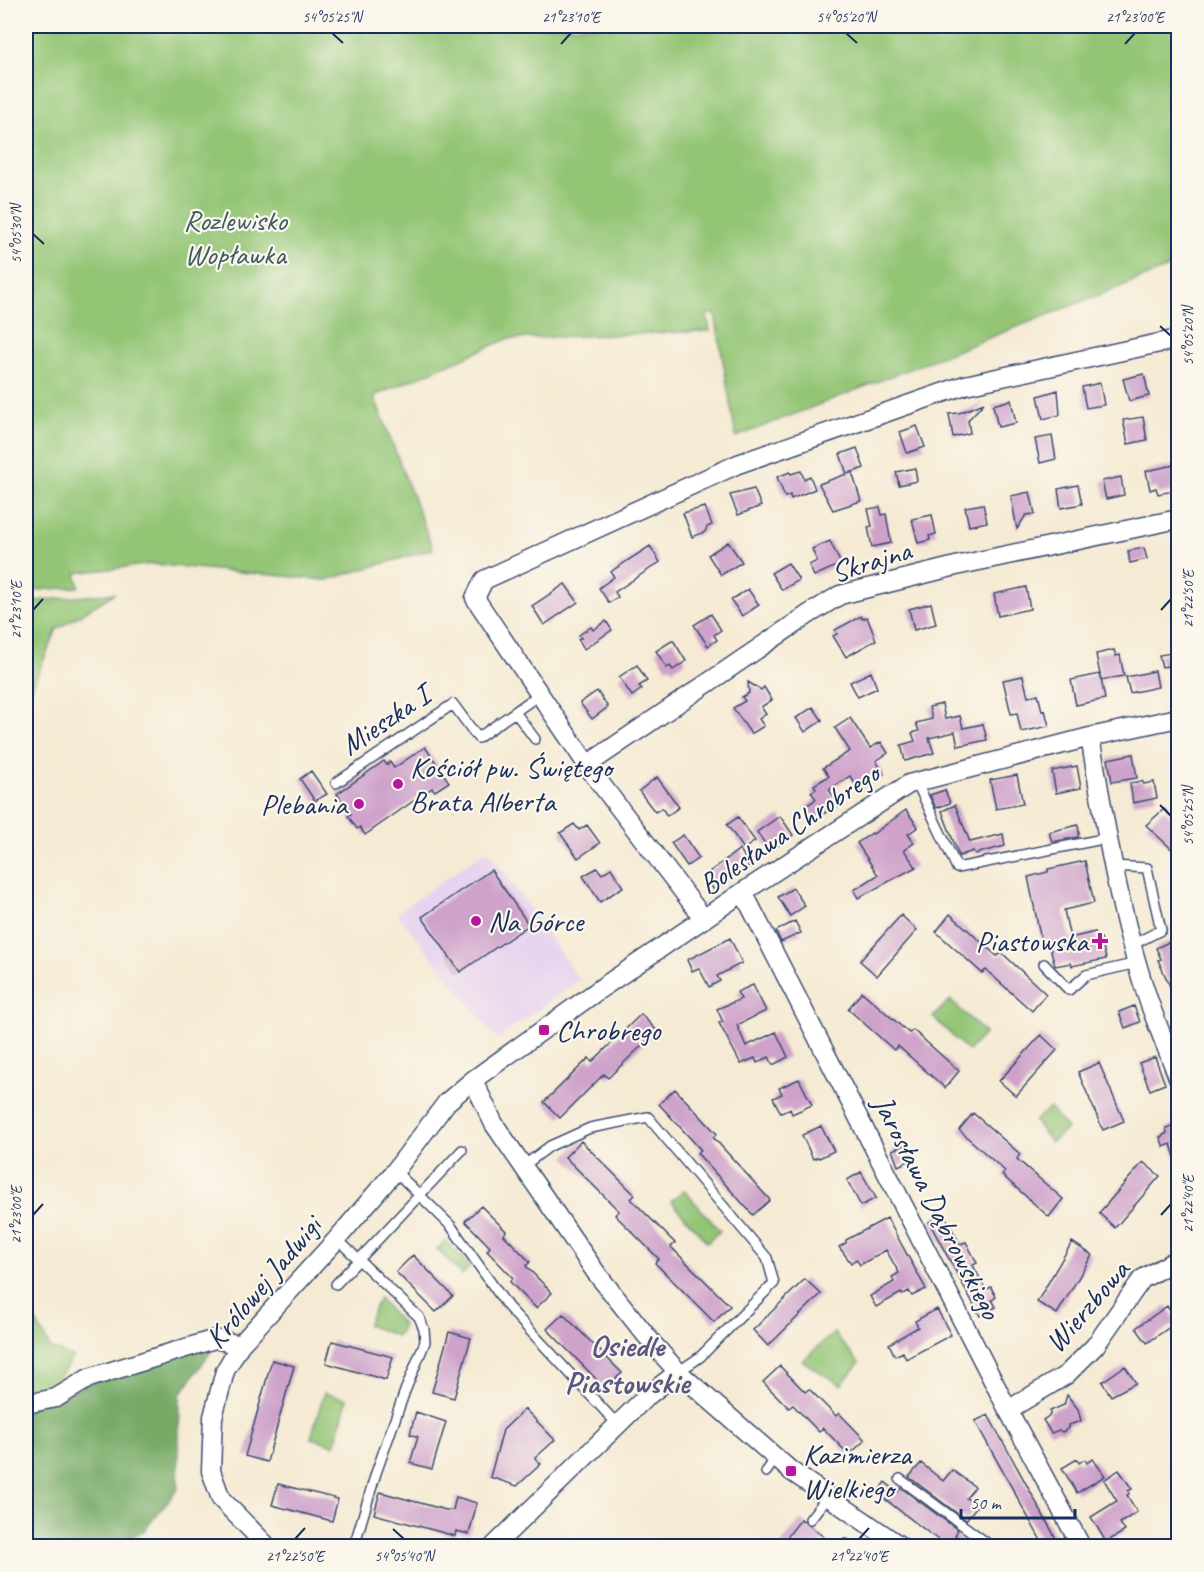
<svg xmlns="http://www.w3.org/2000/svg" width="1204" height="1572" viewBox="0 0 1204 1572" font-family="Caveat,sans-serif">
<rect width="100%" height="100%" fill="#fbf7ec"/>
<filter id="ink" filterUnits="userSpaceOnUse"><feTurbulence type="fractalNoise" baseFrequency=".0167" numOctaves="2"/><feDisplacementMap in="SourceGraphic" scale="12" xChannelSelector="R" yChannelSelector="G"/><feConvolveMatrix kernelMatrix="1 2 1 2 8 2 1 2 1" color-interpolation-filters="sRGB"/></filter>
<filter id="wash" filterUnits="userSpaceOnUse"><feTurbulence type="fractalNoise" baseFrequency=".008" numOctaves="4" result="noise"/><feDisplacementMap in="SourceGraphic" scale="24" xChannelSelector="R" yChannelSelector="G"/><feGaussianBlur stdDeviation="1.35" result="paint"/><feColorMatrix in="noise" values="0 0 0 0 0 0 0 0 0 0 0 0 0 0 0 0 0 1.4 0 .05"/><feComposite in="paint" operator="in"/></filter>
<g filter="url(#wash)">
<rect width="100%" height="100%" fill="#f5ead3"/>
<!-- built -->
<path fill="#e7d2ef" d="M488,849L579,980L497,1039L397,913Z"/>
<!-- green -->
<path fill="#93c575" stroke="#577a6a" stroke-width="1.5" d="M26,26H1178V264L736,437L715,314H707L710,331L507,339L374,396L433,549L326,580L152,564L76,573L79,587L26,591Z
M115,593L57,629L26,701V602Z
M950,1000L985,1033L968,1051L933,1017Z
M1050,1108L1067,1129L1051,1142L1034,1121Z
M684,1190L720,1231L707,1242L671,1201Z
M446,1241L470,1266L462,1275L437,1249Z
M379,1298L403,1325L397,1336L367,1325Z
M26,1301L50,1348L73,1357L54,1385L26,1395Z
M834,1333L859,1363L841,1385L802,1361Z
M324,1393L347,1399L335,1445L311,1438Z"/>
<!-- forest -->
<path fill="#76aa66" stroke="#486c62" stroke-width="1.5" d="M206,1346L212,1350L180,1395L178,1489L143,1532L114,1546H26V1410L92,1383Z"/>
<g id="blocks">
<!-- building -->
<path fill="#cea2ca" d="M1144,374L1149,396L1129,401L1123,379Z
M1100,383L1104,405L1086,408L1082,387Z
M1058,390L1060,415L1043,419L1038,396Z
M1011,400L1016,423L998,427L993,405Z
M984,403L968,420L970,433L953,437L949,414L959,413Z
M1143,417L1147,440L1128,444L1123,420Z
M917,426L925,447L907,453L900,432Z
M1052,436L1056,459L1040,463L1035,439Z
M857,448L864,468L847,474L840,454Z
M1179,464V490L1158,494L1156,488L1150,490L1146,471Z
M915,468L917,481L899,485L896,472Z
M801,471L804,479L810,476L815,489L791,499L790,495L785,497L777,477L790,472L791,474Z
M852,472L861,501L833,510L819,484Z
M1121,477L1124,495L1106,499L1102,481Z
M1078,485L1082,504L1061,508L1058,489Z
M754,489L761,506L738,515L730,495Z
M1030,492L1035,514L1026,515L1017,529L1011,496Z
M983,504L987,522L969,526L965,507Z
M705,507L712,525L707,527L705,532L692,537L683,513Z
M880,507L882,515L886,514L891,543L872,547L868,527L872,526L868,509Z
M932,515L936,534L929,536L930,540L918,543L912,519Z
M830,541L841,564L814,576L809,565L817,561L812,549Z
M728,542L742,562L721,575L708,555Z
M650,546L660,562L615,592L618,597L609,603L599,588L614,577L611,572L616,568Z
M1144,548L1147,559L1130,563L1128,551Z
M788,563L799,580L782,590L771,573Z
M565,584L578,602L544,625L532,606Z
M1026,587L1030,609L998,616L994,594Z
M748,589L759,605L742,616L731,600Z
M931,603L936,624L914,630L909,609Z
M711,614L721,630L714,635L717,640L708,646L694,625Z
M861,616L862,619L867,617L876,640L846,657L833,636L837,634L835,630Z
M606,621L612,630L584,649L578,639L581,638L579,635L591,627L593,630Z
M673,640L686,661L673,670L670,666L667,668L656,651Z
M1114,650L1116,656L1120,655L1124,676L1101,680L1096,654Z
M1179,652V664L1162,667L1159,655Z
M637,665L647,681L639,686L642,689L632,696L619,677Z
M1155,671L1158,687L1130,693L1126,677Z
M871,672L877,688L858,697L850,682Z
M1100,674L1105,699L1076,705L1071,680Z
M1023,676L1028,697L1038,694L1042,711L1045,710L1049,726L1021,732L1017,713L1011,714L1003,680Z
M748,682L761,690L764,687L772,700L761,707L766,714L759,719L764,726L751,734L733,708L745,701L742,697L749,693Z
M597,691L608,707L592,719L580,703Z
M942,704L945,719L960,716L963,728L983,724L987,740L958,746L955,732L929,738L934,753L905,761L901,745L915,741L912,733L919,731L916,723L932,719L929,707Z
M813,707L822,720L805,732L796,718Z
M850,718L870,748L881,742L888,753L876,761L884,774L859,790L850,776L829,790L839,804L814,820L805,807L816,799L811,792L816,789L814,785L829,776L823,768L850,751L835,728Z
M425,747L449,782L435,791L432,788L365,835L360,827L357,829L348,816L351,814L337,794L384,761L387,765L390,762L394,768Z
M1133,754L1137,778L1112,782L1108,759Z
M1077,766L1081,788L1056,793L1052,771Z
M311,771L327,794L315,801L300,779Z
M1017,775L1023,804L996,809L990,780Z
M657,777L679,807L667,816L662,808L655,812L639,791Z
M1142,781L1144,784L1154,782L1157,798L1133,803L1130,783Z
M945,790L950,803L936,808L930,795Z
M955,805L970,842L1003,834L1005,846L975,854L973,851L959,856L942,811Z
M1164,809L1179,824V856L1146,825Z
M906,810L918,827L908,834L914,843L904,850L916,867L858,898L854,890L878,875L857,843L872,833L873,834Z
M780,816L793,835L770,851L757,832Z
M738,817L755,841L744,849L727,825Z
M574,824L579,830L587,825L600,843L578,858L560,833Z
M1078,825L1079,833L1078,837L1052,842L1049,832Z
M683,835L699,858L687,866L671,843Z
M740,849L749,866L714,890L704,876Z
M1085,861L1094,903L1064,910L1070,938L1095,932L1097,939L1101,938L1106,959L1072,966L1071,963L1055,966L1048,939L1041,940L1028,877L1048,872V869Z
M597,868L602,874L611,868L623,887L600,902L583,876Z
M491,870L529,925L460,972L422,917Z
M793,888L805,906L790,916L778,897Z
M950,914L997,956L1002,953L1046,994L1032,1011L986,970L982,973L936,932Z
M901,915L917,930L877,976L860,961Z
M795,921L801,933L781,942L776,931Z
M730,938L742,963L717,976L720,981L709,987L699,968L692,971L687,960Z
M1173,940L1179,951V1006L1158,960L1161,959L1156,948Z
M753,985L766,1011L737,1025L746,1046L776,1032L788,1057L773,1065L769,1057L757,1063L755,1058L741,1064L719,1023L723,1022L717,1009L741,999L737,992Z
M862,992L909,1033L913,1030L959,1071L945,1088L898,1046L894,1050L848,1009Z
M1134,1006L1140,1022L1125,1028L1119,1012Z
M641,1014L657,1031L608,1078L604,1074L560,1118L544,1102L589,1058L592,1062Z
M1041,1035L1057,1050L1016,1096L999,1081Z
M1155,1057L1165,1084L1150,1090L1139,1063Z
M1099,1063L1124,1121L1103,1130L1078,1072Z
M799,1079L812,1105L792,1114L790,1109L781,1113L773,1098L782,1094L779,1088Z
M675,1089L717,1134L713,1137L770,1200L753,1215L697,1153L701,1150L659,1104Z
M973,1113L1020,1154L1017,1159L1063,1199L1049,1217L1002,1175L1005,1171L959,1130Z
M1179,1123V1159L1176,1160L1171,1144L1164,1147L1160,1137L1167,1133L1166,1128Z
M821,1126L834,1151L819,1158L818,1157L813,1159L802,1135Z
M581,1141L635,1195L631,1199L675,1243L671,1247L730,1306L714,1322L655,1263L659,1259L615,1215L619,1211L565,1157Z
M907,1144L913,1159L898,1166L892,1150Z
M1143,1162L1160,1176L1115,1228L1099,1213Z
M861,1172L876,1198L861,1206L847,1180Z
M481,1206L506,1231L504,1235L530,1262L526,1266L552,1293L536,1308L510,1282L513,1278L487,1251L490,1247L465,1221Z
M944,1214L960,1244L966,1242L977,1263L973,1265L986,1290L991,1287L996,1297L992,1300L996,1307L980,1316L929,1222Z
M887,1218L926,1289L912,1296L909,1291L902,1295L901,1293L876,1307L870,1296L894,1282L892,1277L899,1273L886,1250L860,1265L856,1259L851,1263L839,1247L846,1243V1240Z
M1072,1242L1092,1255L1057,1314L1037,1302Z
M413,1255L453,1296L436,1312L396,1272Z
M805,1279L821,1294L768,1346L753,1330Z
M1167,1306L1177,1322L1147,1343L1136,1328Z
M937,1309L951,1335L906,1359L903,1352L895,1356L889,1344L918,1327L915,1321Z
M563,1314L622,1373L605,1388L547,1329Z
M449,1332L471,1338L454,1398L432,1392Z
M332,1341L393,1357L386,1380L326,1363Z
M272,1360L294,1366L267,1462L245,1456Z
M780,1366L805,1392L809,1389L836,1416L839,1413L865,1440L849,1455L823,1428L819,1432L793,1405L789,1408L763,1382Z
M1125,1366L1136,1383L1111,1396L1102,1382Z
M1067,1395L1078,1409L1081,1421L1069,1425V1428L1062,1432L1059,1430L1051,1433L1043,1420L1050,1415V1411L1064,1405Z
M525,1409L555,1440L535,1458L541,1464L517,1486L490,1477L503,1430Z
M416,1412L446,1422L432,1469L410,1463L418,1437L410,1434Z
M988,1415L1007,1449L1060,1546H1044L975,1421Z
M1077,1459L1079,1463L1085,1459L1087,1463L1093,1459L1105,1476L1077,1493L1062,1468Z
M921,1463L943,1481L952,1470L975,1487L966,1498L977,1506L966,1520L909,1477Z
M1119,1470L1132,1489L1128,1491L1129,1494L1127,1495L1137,1512L1120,1523L1125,1531L1106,1542L1091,1517L1117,1501L1104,1480Z
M885,1482L898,1492L901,1488L958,1530L955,1535L970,1546H946L877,1493Z
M278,1484L338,1499L332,1521L272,1505Z
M380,1492L446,1510H453L456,1497L477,1503L469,1534L456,1531L455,1536L374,1514Z
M801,1519L825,1538L818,1546H780Z"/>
</g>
</g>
<g filter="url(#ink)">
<use href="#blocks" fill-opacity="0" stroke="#3c4b70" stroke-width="1.5"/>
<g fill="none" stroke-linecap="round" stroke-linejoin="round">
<defs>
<path id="lane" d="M515,712L535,739
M916,781L957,868L1108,838
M336,783L453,704L478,738L540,694
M1114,866L1147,868L1161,930L1132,945
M1044,964L1069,990L1086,975L1137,963
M522,1167L550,1146L590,1128L648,1117L767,1258L774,1283L700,1357L678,1372
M395,1171L451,1226L508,1307L618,1425
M337,1239L419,1317L424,1329L425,1342L405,1391L376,1473L354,1546
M336,1284L462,1150
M766,1472L776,1458
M900,1479L991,1546
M810,1519L828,1496
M844,1546L846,1544"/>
<path id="street" d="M1090,737C1105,824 1119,913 1147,996C1156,1023 1168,1050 1178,1077
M587,765L809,614L840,595L960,565L1178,519
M743,892L1008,1410L1081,1546
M704,919L594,775L475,598L484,580L738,464L965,385L1178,339
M473,1080L494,1124L597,1274L653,1344L678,1372L791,1471L900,1546
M26,1404L56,1398L89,1378L215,1339L240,1345
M1008,1410L1066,1375L1095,1346L1142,1279L1178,1259
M267,1546L221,1499L211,1471L213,1417L225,1371L240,1345L337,1239L395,1171L447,1102L473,1080L600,989L743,892L909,784L1090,737L1178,718
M494,1546L645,1398L678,1372"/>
</defs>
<!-- lane casing -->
<use href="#lane" stroke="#3c4b70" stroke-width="12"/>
<!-- street casing -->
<use href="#street" stroke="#3c4b70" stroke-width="21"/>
<!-- lane -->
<use href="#lane" stroke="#fff" stroke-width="9"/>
<!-- street -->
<use href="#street" stroke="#fff" stroke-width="18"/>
</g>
</g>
<!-- ticks -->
<path fill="none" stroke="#1b2f5e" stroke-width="2" d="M332,33L343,43M846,33L857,43M561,44L571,33M1125,44L1135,33M33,234L44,244M1160,326L1171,336M33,610L43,599M1161,610L1171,599M1160,805L1171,816M33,1215L43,1204M1161,1215L1171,1204M393,1529L404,1539M295,1539L305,1528M859,1539L869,1528"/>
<!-- markers -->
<g fill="#b5179e" stroke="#fbf7ec" stroke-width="2">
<circle cx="398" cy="784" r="6"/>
<circle cx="359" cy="804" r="6"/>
<circle cx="476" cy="921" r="6"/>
<path d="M1097 932h6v6h6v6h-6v6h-6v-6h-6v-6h6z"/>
<rect x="538" y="1024" width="12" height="12" rx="3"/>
<rect x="785" y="1465" width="12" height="12" rx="3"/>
</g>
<g text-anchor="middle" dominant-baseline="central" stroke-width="4.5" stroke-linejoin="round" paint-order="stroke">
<!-- park labels -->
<g font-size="30" fill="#3f5c65" stroke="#fbf7ec">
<text x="235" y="220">Rozlewisko<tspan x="235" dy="34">Wopławka</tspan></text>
</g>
<!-- street labels -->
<g font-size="30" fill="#1b2f5e" stroke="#fbf7ec">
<text transform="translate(871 561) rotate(-17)">Skrajna</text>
<text transform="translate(385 720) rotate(-34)">Mieszka I</text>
<text transform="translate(789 829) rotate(-34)">Bolesława Chrobrego</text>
<text transform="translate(937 1207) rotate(63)">Jarosława Dąbrowskiego</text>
<text transform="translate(263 1282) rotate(-50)">Królowej Jadwigi</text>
<text transform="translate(1087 1306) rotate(-49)">Wierzbowa</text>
</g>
<!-- poi labels -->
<g font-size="30" fill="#1b2f5e" stroke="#fbf7ec" text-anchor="start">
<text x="410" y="767">Kościół pw. Świętego<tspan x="410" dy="34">Brata Alberta</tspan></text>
<text x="347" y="804" text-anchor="end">Plebania</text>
<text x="488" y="921">Na Górce</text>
<text x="1088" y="941" text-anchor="end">Piastowska</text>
<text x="556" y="1030">Chrobrego</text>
<text x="803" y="1454">Kazimierza<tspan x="803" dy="34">Wielkiego</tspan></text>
</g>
<!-- neighbourhood labels -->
<g font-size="32" font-weight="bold" fill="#5a5784" stroke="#fbf7ec">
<text x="627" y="1345">Osiedle<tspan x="627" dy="37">Piastowskie</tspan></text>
</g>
</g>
<!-- margin -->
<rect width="1204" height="1572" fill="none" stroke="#fbf7ec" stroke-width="66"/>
<!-- scale -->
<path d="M961 1509v9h114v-9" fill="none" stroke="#1b2f5e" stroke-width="3"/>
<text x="970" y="1509" font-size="18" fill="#1b2f5e" stroke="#fbf7ec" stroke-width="4.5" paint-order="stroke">50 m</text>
<rect x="33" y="33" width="1138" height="1506" fill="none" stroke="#1b2f5e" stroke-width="2"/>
<g font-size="15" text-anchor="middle" fill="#1b2f5e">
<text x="332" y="22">54°05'25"N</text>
<text x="571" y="22">21°23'10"E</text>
<text x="846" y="22">54°05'20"N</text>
<text x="1135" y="22">21°23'00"E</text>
<text transform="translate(16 234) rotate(-90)" y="5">54°05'30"N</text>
<text transform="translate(1188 336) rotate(-90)" y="5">54°05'20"N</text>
<text transform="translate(1188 599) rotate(-90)" y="5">21°22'50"E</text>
<text transform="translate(16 610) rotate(-90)" y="5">21°23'10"E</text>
<text transform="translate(1188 816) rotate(-90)" y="5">54°05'25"N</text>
<text transform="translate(1188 1204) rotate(-90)" y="5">21°22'40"E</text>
<text transform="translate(16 1215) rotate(-90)" y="5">21°23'00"E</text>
<text x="295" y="1561">21°22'50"E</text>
<text x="404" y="1561">54°05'40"N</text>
<text x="859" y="1561">21°22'40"E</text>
</g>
</svg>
